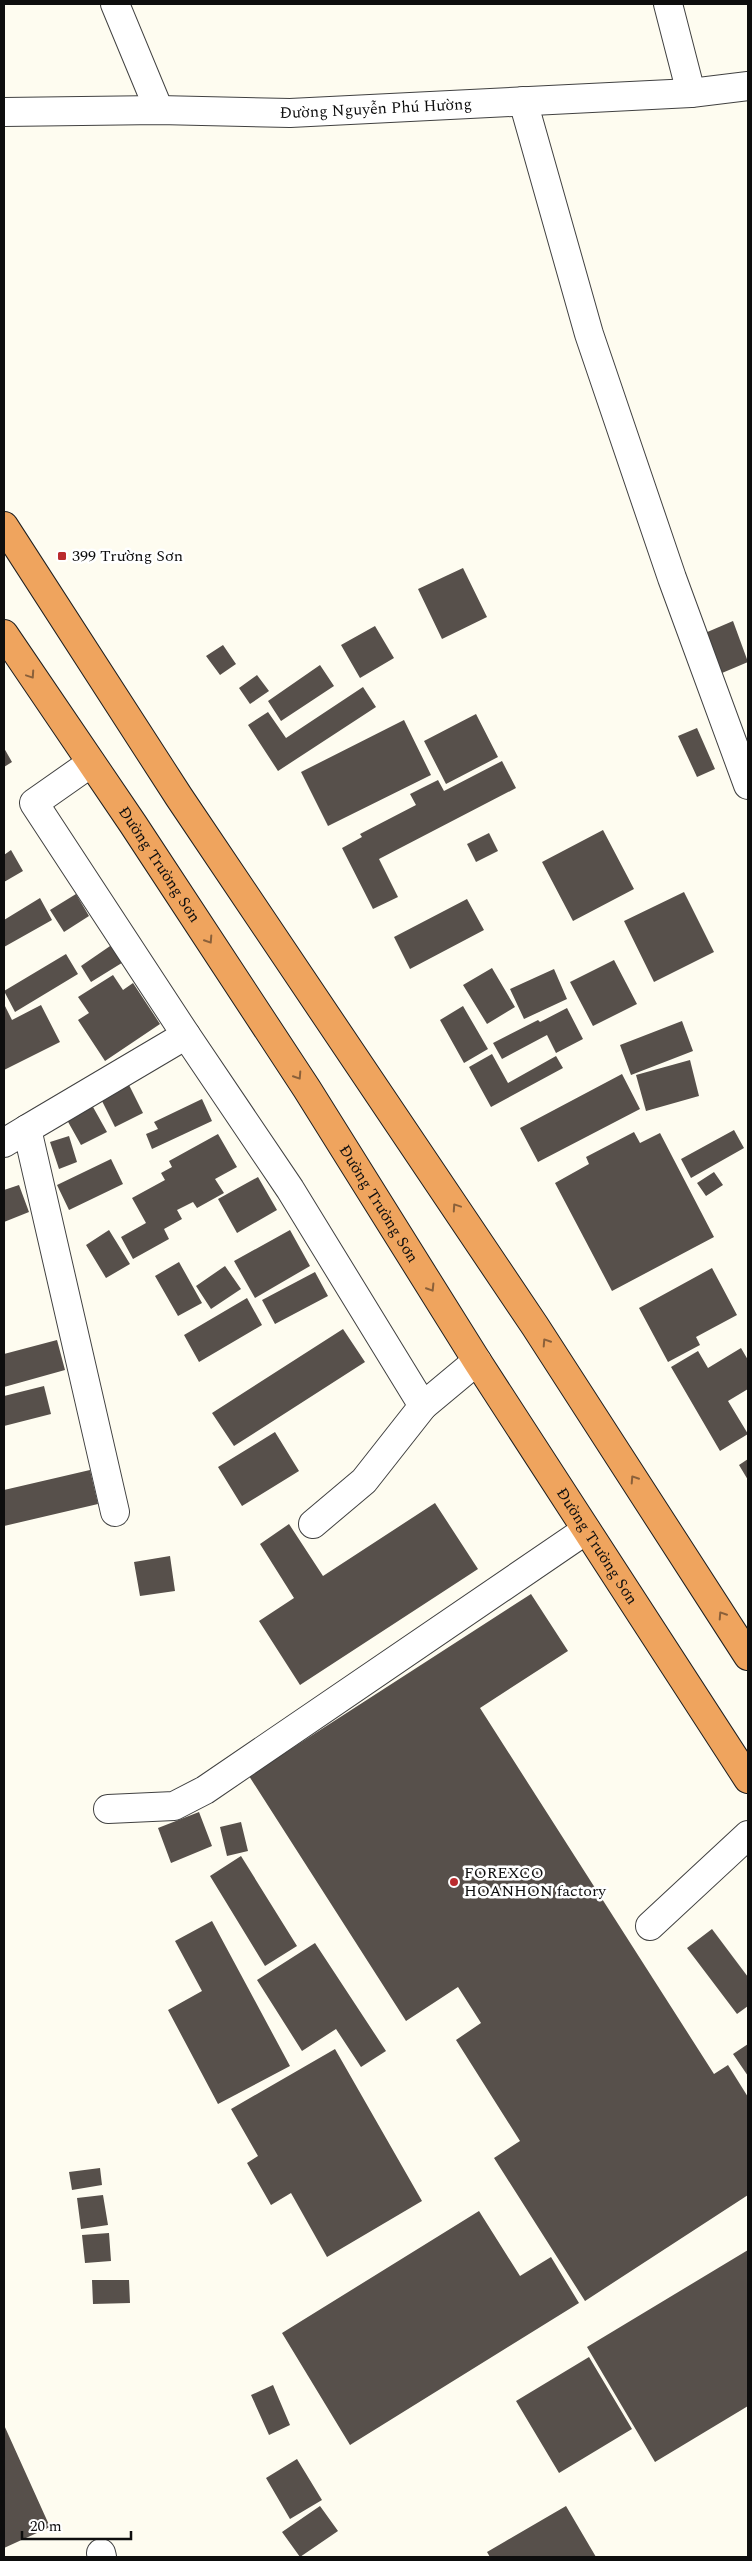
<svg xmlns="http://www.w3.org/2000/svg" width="752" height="2561" viewBox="0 0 752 2561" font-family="Spectral,serif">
<rect width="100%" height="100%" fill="#fefcf0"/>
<!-- building -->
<path fill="#57504b" d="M463,568L487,617L442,639L418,589Z
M733,621L748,662L722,673L705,633Z
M375,626L394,658L360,678L341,645Z
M223,645L236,664L220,675L206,656Z
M320,665L334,686L281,721L268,701Z
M257,675L269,691L250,704L239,688Z
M363,687L376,707L278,771L248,725L268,712L286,738Z
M476,714L498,757L446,784L424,741Z
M404,720L431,775L328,826L301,772Z
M697,728L715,769L697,777L678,736Z
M4,748L12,762L4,767Z
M502,761L516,788L379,859L398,897L373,909L342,848L362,837L360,834L416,805L410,794L438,780L444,791Z
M603,830L634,889L573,921L542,862Z
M489,833L498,851L476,862L467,844Z
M11,850L23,871L4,882V855Z
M684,892L714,952L654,982L624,921Z
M76,894L89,916L64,932L50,910Z
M40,898L52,920L4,947V920Z
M467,899L484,930L410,969L394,937Z
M113,944L125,961L91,982L81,966Z
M66,954L78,974L15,1012L4,991Z
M614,960L637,1004L593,1026L570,982Z
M492,968L515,1007L487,1024L463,985Z
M554,969L567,999L524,1019L510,989Z
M113,975L123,990L133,983L160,1024L105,1061L78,1020L89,1013L78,997Z
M4,1004L12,1020L41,1005L60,1042L4,1070Z
M463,1006L488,1049L464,1063L440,1020Z
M567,1008L583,1039L556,1053L547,1035L502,1059L493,1043L538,1020L540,1022Z
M682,1021L693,1051L631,1075L620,1045Z
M492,1054L508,1083L556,1056L563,1068L491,1107L469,1067Z
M690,1060L699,1096L646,1111L636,1075Z
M622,1074L640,1109L538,1162L520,1128Z
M129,1085L143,1113L115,1127L101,1099Z
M202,1099L212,1121L152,1149L146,1134L158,1129L154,1122Z
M93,1107L107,1132L81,1145L67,1120Z
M734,1130L744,1148L691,1178L681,1159Z
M634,1132L640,1143L660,1133L714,1237L612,1291L555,1183L589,1164L586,1157Z
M218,1134L237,1167L215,1179L224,1193L197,1208L193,1202L177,1210L182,1219L164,1229L169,1239L133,1259L121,1237L146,1223L132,1198L165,1180L161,1173L172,1167L169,1161Z
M69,1136L77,1162L59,1169L50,1142Z
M111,1159L123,1184L69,1210L57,1185Z
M714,1172L723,1185L706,1196L697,1183Z
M258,1177L277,1210L237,1233L218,1199Z
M19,1185L29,1212L4,1222V1190Z
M109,1230L130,1264L106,1278L86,1245Z
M290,1230L310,1266L255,1298L234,1261Z
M179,1262L202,1303L178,1316L155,1276Z
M225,1266L241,1289L211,1309L196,1286Z
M712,1268L737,1315L696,1337L700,1345L668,1362L639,1308Z
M315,1272L328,1296L275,1324L262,1300Z
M247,1298L262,1325L199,1362L184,1335Z
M343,1329L365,1362L234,1446L212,1413Z
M57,1340L65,1370L4,1387V1354Z
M741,1348L748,1360V1389L728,1401L748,1434L720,1451L671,1367L698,1351L708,1368Z
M44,1386L51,1414L4,1426V1396Z
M275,1432L299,1471L242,1506L218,1467Z
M748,1459V1480L739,1465Z
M90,1470L98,1504L4,1526V1490Z
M435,1503L478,1569L300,1685L259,1621L294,1598L260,1544L289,1524L323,1576Z
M170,1556L175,1591L140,1596L134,1562Z
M531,1594L568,1651L480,1708L714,2074L728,2065L748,2097V2195L585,2301L494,2158L520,2141L456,2040L481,2023L458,1987L406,2021L249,1776Z
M199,1812L212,1846L171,1863L158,1828Z
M241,1822L248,1851L227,1856L220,1827Z
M241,1856L297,1946L265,1966L210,1876Z
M212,1921L290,2066L218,2104L168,2010L202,1991L175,1941Z
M712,1929L748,1977V2006L737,2014L687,1948Z
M315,1943L386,2051L361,2067L336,2029L302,2051L257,1980Z
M748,2044V2076L733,2054Z
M335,2049L422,2201L327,2257L291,2193L271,2205L247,2163L258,2156L231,2109Z
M100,2168L102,2185L72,2190L69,2172Z
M103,2195L108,2225L81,2229L77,2198Z
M479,2211L520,2276L551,2257L579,2303L350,2445L282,2333Z
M109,2233L111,2261L85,2263L82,2235Z
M748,2250V2406L655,2462L587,2347Z
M92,2280H129L130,2303L93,2304Z
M589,2357L632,2429L559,2473L516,2401Z
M273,2385L290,2425L269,2435L251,2395Z
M4,2425L50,2527L4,2548Z
M297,2459L322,2500L290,2519L266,2478Z
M320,2506L338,2531L300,2557L282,2532Z
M566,2506L596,2557H490L487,2552Z"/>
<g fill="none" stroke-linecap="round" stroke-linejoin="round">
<defs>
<g id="minor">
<path d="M115,4L159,110"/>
<path d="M668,4L691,93"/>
<path d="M523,101L589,334L672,578L748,785"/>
<path id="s1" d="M4,112L159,110L290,113L691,93L748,86"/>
<path d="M91,763L34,803L186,1035L290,1189L423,1406L477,1361"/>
<path d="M27,1129L186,1035"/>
<path d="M4,1143L27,1129L115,1512"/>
<path d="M313,1524L364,1481L423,1406"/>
<path d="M108,1809L174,1806L205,1790L586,1530"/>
<path d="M650,1926L748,1835"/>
<path d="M101,2553L102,2557"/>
</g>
<g id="highway">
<path d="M4,526L179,797L535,1326L748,1656"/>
<path id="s2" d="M4,634L133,824L307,1089L477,1361L748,1779"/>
</g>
</defs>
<!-- minor casing -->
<use href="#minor" stroke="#414141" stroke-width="30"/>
<!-- highway casing -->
<use href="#highway" stroke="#1f1f1f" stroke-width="30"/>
<!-- minor -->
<use href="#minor" stroke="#fff" stroke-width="28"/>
<!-- highway -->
<use href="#highway" stroke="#efa45e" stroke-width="28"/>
</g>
<!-- one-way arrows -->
<defs><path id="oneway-chevron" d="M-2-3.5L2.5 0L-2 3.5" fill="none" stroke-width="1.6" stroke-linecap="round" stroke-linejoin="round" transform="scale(1.25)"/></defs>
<g stroke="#8a603a">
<use href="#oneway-chevron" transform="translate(31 675) rotate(56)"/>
<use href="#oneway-chevron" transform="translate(209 940) rotate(57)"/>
<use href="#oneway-chevron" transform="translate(298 1076) rotate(57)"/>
<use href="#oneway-chevron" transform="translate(456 1207) rotate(-124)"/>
<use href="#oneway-chevron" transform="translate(431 1288) rotate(58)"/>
<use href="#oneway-chevron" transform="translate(546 1342) rotate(-123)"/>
<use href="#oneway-chevron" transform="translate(634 1479) rotate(-123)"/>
<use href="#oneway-chevron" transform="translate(722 1615) rotate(-123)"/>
</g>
<!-- markers -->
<g fill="#ba2b2e" stroke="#fff" stroke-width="2">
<rect x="57" y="551" width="10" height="10" rx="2.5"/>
<circle cx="454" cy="1882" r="5"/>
</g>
<g text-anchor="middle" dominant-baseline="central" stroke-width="5" stroke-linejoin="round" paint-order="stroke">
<!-- street labels -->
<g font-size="16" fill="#0e0e0e" stroke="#fff">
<text stroke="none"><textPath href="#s1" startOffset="372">Đường Nguyễn Phú Hường</textPath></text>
<text stroke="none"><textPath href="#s2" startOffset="278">Đường Trường Sơn</textPath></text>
<text stroke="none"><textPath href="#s2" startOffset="682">Đường Trường Sơn</textPath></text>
<text stroke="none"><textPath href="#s2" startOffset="1088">Đường Trường Sơn</textPath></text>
</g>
<!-- poi labels -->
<g font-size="16" fill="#0e0e0e" stroke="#fff" text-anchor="start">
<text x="72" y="556">399 Trường Sơn</text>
<text x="464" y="1873">FOREXCO<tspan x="464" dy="18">HOANHON factory</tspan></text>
</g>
</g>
<!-- border -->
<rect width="752" height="2561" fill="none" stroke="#0e0e0e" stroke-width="10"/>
<!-- scale -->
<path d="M22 2531v8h109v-8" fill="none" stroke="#0e0e0e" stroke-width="2.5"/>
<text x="30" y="2531" font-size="15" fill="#0e0e0e" stroke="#ffffff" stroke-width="4" paint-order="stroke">20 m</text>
</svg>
